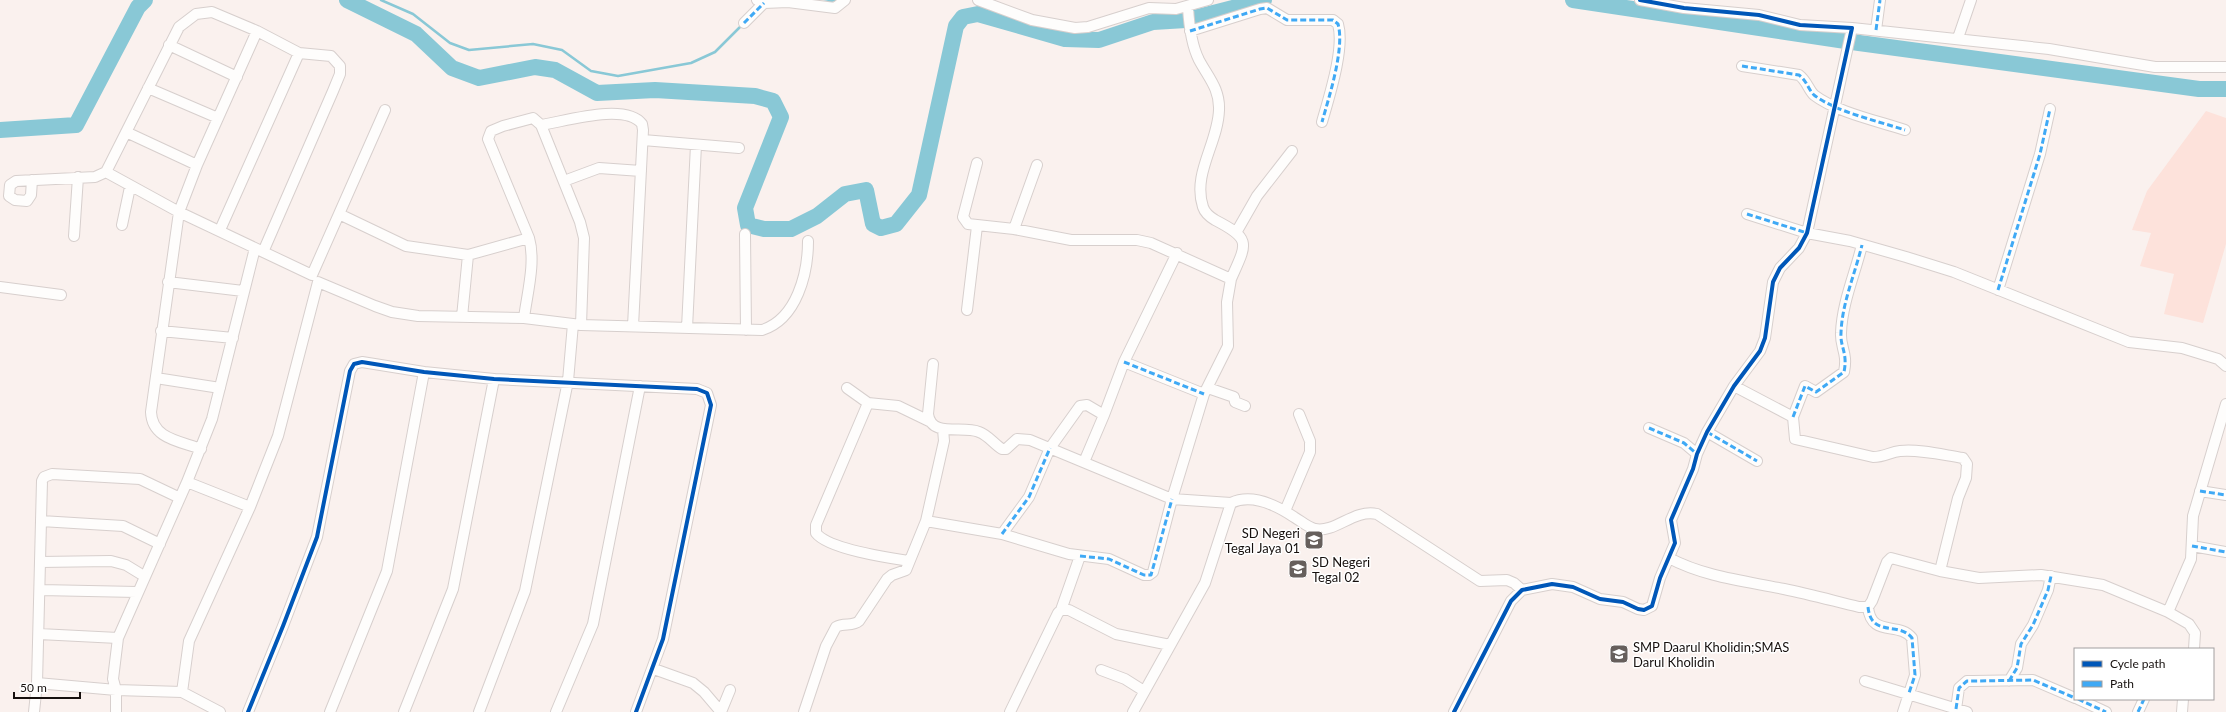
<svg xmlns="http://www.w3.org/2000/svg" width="2226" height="712" viewBox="0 0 2226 712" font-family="Lato,sans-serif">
<rect width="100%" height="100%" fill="#faf1ee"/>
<!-- green -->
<path fill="#fde2db" d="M2206,111L2226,118V244L2203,323L2164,314L2174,274L2140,266L2151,233L2132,230L2147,191Z"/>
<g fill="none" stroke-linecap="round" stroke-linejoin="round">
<!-- stream -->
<path stroke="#89c8d6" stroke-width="2.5" d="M381,0L413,14L450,43L469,50L533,44L562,50L591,71L618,76L691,63L715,52L743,24
M824,2L836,0"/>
<!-- river -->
<path stroke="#89c8d6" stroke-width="16" d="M347,0L416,34L452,68L479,78L535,67L555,70L597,93L655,90L755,96L773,101L781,117L745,208L748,225L764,229H791L817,216L845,194L866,190L873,224L881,228L896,224L919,195L956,26L963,17L978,14L1065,39L1099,40L1153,22L1186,20L1264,0
M1573,0L1859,43L2199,89H2226
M0,130L76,125L138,7L145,0"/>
<defs>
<path id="street" d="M757,0L764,3L788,2L835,8L845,0
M978,0L1032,20L1075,28L1088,27L1149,8L1176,9L1208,0
M1188,7C1189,25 1191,44 1199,60C1208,77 1220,89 1219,110C1218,143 1192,174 1203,207C1205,213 1210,217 1215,220C1252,239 1247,243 1231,279
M744,23L764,3
M1852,28L2049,49L2155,67H2226
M1876,30L1880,0
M1190,31L1260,9L1267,8L1287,20H1333L1338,24C1345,48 1329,97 1322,122
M1958,38L1971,0
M169,45L237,77
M1742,66L1799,75C1807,81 1808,89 1814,95C1836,112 1878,121 1905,130
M148,88L218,118
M541,125C563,122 625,102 642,124L643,130L633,326
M126,132L197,165
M643,140L739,148
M32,180L31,195L27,201L15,200L9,196L10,185L16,181L95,177L106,172
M564,181L599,168L641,171
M339,214L406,246L468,255
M1747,214L1807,233L1850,241L1906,257L1954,272L2129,342L2182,348L2218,359L2226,366
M122,225L130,187
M1014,229L1037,165
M220,230L299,53
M1237,231L1257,196L1292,151
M745,234L746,330
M74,236L78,177
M529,238L488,139L491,131L503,126L533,118L541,125L580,222L584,238L581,325
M1862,245C1855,274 1842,303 1841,333C1840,347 1848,353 1844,372L1816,392L1805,386L1793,417L1795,439L1873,457C1885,457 1890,452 1900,451C1920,449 1943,455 1963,458L1967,464L1966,478L1958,498L1940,571
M263,252L333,91L340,74V66L331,56L299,53L257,31L212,12L196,14L179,27L106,172L179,212L312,275L385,110
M168,282L243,291
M0,287L61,295
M1998,290L2040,154L2050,109
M967,310L977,226
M462,317L468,255L529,238C536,262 527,294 524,318
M687,328L696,145
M161,331L233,338
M1124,362L1204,394
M933,364L928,414C931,438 963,425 979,432C988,435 994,444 1002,449H1006L1017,439L1030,440L1172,499L1231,503
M156,378L220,388
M1734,386L1793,417
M847,388L868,403L898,406L929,421
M1208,388L1234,397L1235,402L1245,406
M868,403L816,525V533C828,549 889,558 909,561
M1649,428L1684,443L1697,454
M943,429L944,441L926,521L1002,534L1069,554L1109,559L1144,575H1149L1153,572L1172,499L1204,394L1228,346L1227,302L1231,279L1151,243L1137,240H1071L1014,229L968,224L963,217L977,163
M1707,432L1757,461
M201,449C180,441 152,439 151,412L179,212L197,165L257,31
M1084,462L1104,415
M2200,491L2226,495
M250,507L187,482L212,419L255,248
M1285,511L1310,452V441L1299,414
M1002,534L1029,497L1050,448L1080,406L1087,405L1104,415L1124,362L1177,253
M160,544L123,526L41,521L42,481L44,477L52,474L140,479L180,498
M2192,546L2226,552
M1669,558C1705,577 1745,581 1784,589C1809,594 1834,601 1859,607H1868
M40,562L111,561L126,565L144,576
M40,590L137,592
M1061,610L1080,556
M2168,612L2191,559L2193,516L2226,404
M39,634L118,638
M654,669L693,683L704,692L721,712
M1101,670L1125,679L1144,691
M1865,681L1967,712
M2009,681L2017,668L2021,644L2033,625L2048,590L2051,576
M37,683L41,521
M182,692L189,641L250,507L278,436L318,282L375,306L392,312L418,316L524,318L581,325L762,330C797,319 808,273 808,241
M2078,699L2106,712
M1956,709L1959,688L1967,681H1973L2033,680L2075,698
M34,712L37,683L116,690L182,692L220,712
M116,712V690L113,679L118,638L187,482
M248,712L283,626L317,537L350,371L354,364L362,362L424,372L494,379L697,389L707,393L711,405L663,639L636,712
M330,712L387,571L424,372
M404,712L453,589L494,379
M479,712L525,591L568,381L573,324
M556,712L593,624L640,386
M721,712L730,690
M804,712L826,646L836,627C844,622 852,627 859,621L887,579L892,575L906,570L926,521
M1010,712L1058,613L1061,610H1069L1116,634L1170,645
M1133,712L1205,583L1231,503C1252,493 1276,505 1294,517C1301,521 1307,527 1315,529C1336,533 1353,509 1377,514L1480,581L1507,580L1514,583L1522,590
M1454,712L1511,601L1522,590L1552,584L1573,587L1600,599L1623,602L1638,609L1644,610L1652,606L1660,578L1675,543L1671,520L1693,469L1697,454L1707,432L1734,386L1760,351L1765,338L1773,282L1780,268L1799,248L1807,233L1852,28L1800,25L1759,15L1684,8L1640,0
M1903,712L1915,675L1912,638C1899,621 1871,638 1868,607L1872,601L1887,562L1891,558L1940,571L1979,578L2041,575L2103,585L2168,612L2189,624L2195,633L2194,649
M2138,712L2144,699
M2182,712L2183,699"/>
</defs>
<!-- street casing -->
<use href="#street" stroke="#d7cfcd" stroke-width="12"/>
<!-- street -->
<use href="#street" stroke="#fefdfc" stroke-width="10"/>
<!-- quiet -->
<path stroke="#3fa9f5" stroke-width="3" stroke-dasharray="6 3" stroke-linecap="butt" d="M744,23L764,3
M1876,30L1880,0
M1190,31L1260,9L1267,8L1287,20H1333L1338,24C1345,48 1329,97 1322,122
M1742,66L1799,75C1807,81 1808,89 1814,95C1836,112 1878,121 1905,130
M1747,214L1807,233
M1998,290L2040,154L2050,109
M1124,362L1204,394
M1793,417L1805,386L1816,392L1844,372C1848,353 1840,347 1841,333C1842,303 1855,274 1862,245
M1649,428L1684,443L1697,454
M1707,432L1757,461
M2200,491L2226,495
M1002,534L1029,497L1050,448
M2192,546L2226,552
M1080,556L1109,559L1144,575H1151L1172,499
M1868,607C1871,638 1899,621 1912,638L1915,675L1909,693
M2009,681L2017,668L2021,644L2033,625L2048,590L2051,576
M2078,699L2106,712
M1956,709L1959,688L1967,681H1973L2033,680L2075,698
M2138,712L2144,699"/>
<defs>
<path id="cycleway" d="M248,712L283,626L317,537L350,371L354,364L362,362L424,372L494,379L697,389L707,393L711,405L663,639L636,712
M1454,712L1511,601L1522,590L1552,584L1573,587L1600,599L1623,602L1638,609L1644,610L1652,606L1660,578L1675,543L1671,520L1693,469L1697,454L1707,432L1734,386L1760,351L1765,338L1773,282L1780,268L1799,248L1807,233L1852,28L1800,25L1759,15L1684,8L1640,0"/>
</defs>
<!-- cycleway casing -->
<use href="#cycleway" stroke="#fff" stroke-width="6"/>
<!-- cycleway -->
<use href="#cycleway" stroke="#0057b8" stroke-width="4"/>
</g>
<!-- icons -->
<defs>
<symbol id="school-square" viewBox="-11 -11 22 22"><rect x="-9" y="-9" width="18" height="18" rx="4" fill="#665f5c" stroke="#fff"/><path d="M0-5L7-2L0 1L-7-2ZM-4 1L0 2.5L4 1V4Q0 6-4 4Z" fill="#fff"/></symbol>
</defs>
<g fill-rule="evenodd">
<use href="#school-square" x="1303" y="529" width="22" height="22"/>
<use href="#school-square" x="1287" y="558" width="22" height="22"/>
<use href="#school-square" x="1608" y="643" width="22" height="22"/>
</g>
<g text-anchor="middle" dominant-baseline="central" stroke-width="3" stroke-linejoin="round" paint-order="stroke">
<!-- poi labels -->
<g font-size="13" fill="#16100e" stroke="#fff" text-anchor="start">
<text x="1300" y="533" text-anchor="end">SD Negeri<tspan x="1300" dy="15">Tegal Jaya 01</tspan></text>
<text x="1312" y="562">SD Negeri<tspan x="1312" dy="15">Tegal 02</tspan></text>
<text x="1633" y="647">SMP Daarul Kholidin;SMAS<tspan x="1633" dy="15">Darul Kholidin</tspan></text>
</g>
</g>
<!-- legend -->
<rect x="2074" y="648" width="140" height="52" fill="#ffffff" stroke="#a29f9f"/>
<rect x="2082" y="661" width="20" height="6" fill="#0057b8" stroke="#a29f9f"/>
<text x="2110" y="668" font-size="12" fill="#16100e">Cycle path</text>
<rect x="2082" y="681" width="20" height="6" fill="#3fa9f5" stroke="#a29f9f"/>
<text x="2110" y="688" font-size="12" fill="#16100e">Path</text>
<!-- scale -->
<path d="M14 692v6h66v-6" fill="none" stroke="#16100e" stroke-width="2"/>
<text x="20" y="692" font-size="12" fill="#16100e" stroke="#ffffff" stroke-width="3" paint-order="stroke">50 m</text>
</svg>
